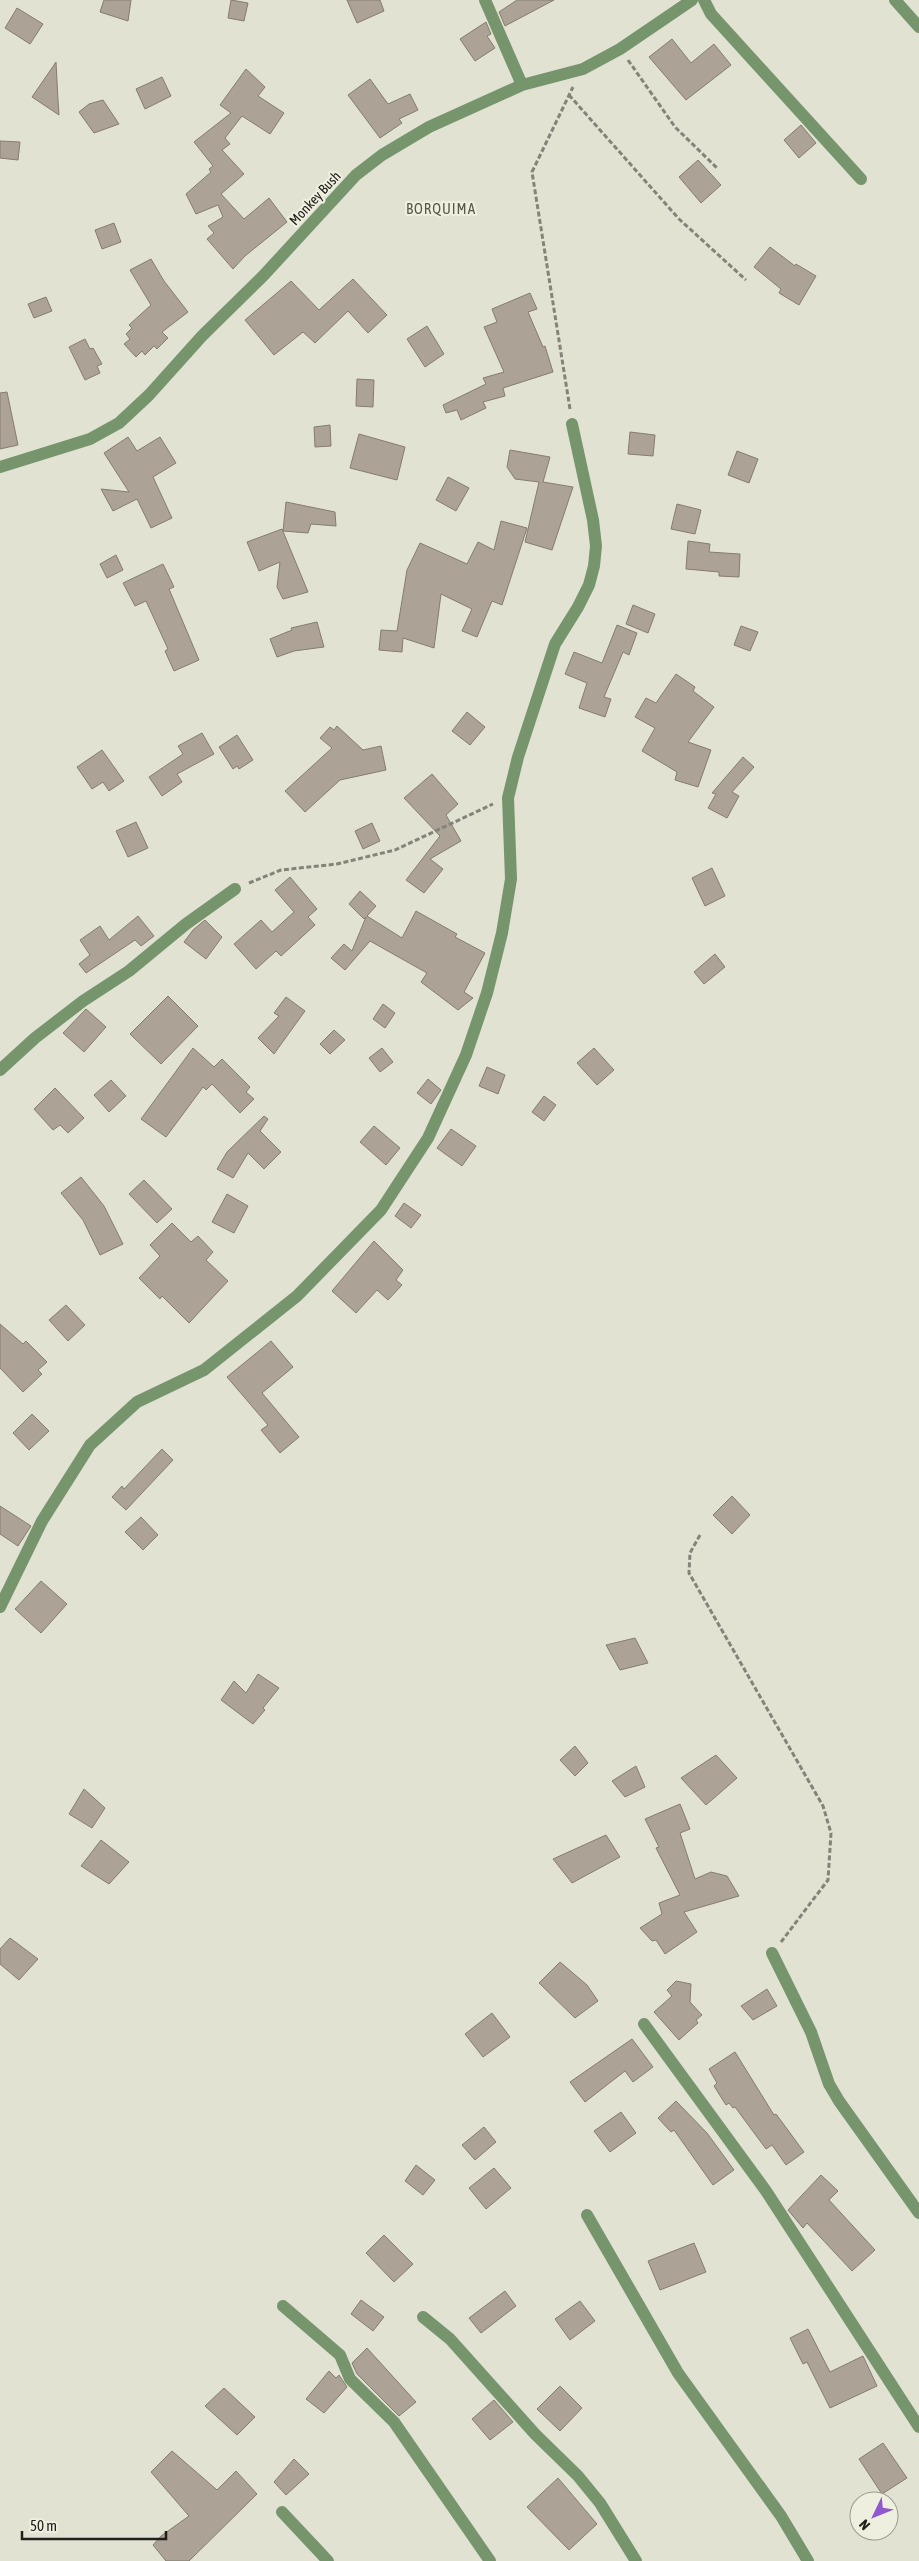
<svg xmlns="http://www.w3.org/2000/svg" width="919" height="2561" viewBox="0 0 919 2561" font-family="'Asap Condensed',sans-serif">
<rect width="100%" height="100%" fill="#e2e2d3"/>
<!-- building -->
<path fill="#aca296" stroke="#857c71" d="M104,0H131L128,21L100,12Z
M231,0L248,3L244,21L228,18Z
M347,0H380L384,11L357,23Z
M517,0H554L505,26L499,12Z
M17,8L43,24L30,44L5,28Z
M486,22L491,34L487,36L495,48L475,61L460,39Z
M672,39L691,63L714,44L731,65L686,100L649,57Z
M56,62L58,100L59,115L32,97Z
M246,69L265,87L258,96L284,113L270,134L242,116L225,138L230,144L222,150L244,174L221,194L244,219L269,198L287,222L245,256L233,269L207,239L214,233L208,226L223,217L218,205L196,214L186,194L211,172L209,169L213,166L194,142L231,113L220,105Z
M162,77L171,96L145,109L136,89Z
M370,79L388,104L410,94L418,110L399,119L402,123L380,138L348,95Z
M103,100L119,124L94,133L79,112L89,104Z
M801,125L816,143L799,158L784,140Z
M0,141L20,142L18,160L0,158Z
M698,160L721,185L701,203L679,177Z
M114,223L121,242L102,249L95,230Z
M770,247L795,266L796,264L816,276L799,305L779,293L781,289L754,267Z
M151,259L164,281L188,312L162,332L168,338L157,349L154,346L145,355L142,351L136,357L124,344L130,339L126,334L132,328L129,325L151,305L130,270Z
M353,279L387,315L368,333L348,311L315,343L303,332L274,355L245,320L291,281L319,310Z
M530,293L537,309L528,312L543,347L545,346L553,372L503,388L505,396L483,402L486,408L461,420L457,410L446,413L443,405L486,384L483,378L504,372L484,327L497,322L492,309Z
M46,297L52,311L34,318L28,304Z
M427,326L444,354L425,367L407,339Z
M85,339L90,349L93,348L102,364L97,366L100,373L85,380L69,347Z
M357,379L374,380L373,407L356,406Z
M7,392L18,445L0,449V393Z
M330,425L331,446L315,447L314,427Z
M630,432L655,435L653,456L628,454Z
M359,434L405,447L397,480L350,468Z
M128,437L137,451L160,437L176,463L153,477L172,518L151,528L137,499L113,511L101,489L129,492L104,453Z
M510,450L550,457L543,482L573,487L552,550L525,542L539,482L515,479L507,467Z
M737,451L758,459L749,483L728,475Z
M448,477L469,488L456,511L436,500Z
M286,502L335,512L336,526L311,524L308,533L283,531Z
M677,504L701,510L695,534L671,529Z
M501,521L527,528L502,605L492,601L477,637L462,631L472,609L441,594L434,648L403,638L402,652L379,650L381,630L397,631L407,570L420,543L467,564L478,542L494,550Z
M282,529L308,592L283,599L277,587L280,562L259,571L247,542Z
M688,541L710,544L709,552L740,554L739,577L719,576V572L686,569Z
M116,555L123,570L107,578L100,564Z
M163,564L174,587L169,589L199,660L174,671L165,651L168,649L146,601L135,606L123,583Z
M633,605L655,614L648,633L626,624Z
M317,622L324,647L294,651L277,657L270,639L292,630L291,628Z
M617,625L637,633L629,655L623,652L604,697L611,699L605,717L579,708L587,683L565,674L574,652L602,663Z
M741,626L758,632L750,651L734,645Z
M676,674L695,687L693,691L714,707L688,742L711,750L698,787L675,780L677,772L642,751L655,728L635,717L646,698L656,703Z
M467,712L485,727L470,745L452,731Z
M337,726L363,750L381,746L386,770L340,780L305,812L285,791L332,748L320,738L330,727L334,730Z
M202,733L214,754L177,774L182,782L162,796L149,777L183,754L178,746Z
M237,735L253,760L239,769L237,766L233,769L219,747Z
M102,750L124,781L109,791L103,782L92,789L77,767Z
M743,757L754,767L732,792L739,796L727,818L708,808L716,794L712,793Z
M432,774L458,804L446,815L461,841L430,859L443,869L424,893L406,880L440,836L404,798Z
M136,822L148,848L128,857L116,831Z
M372,823L380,841L363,849L355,831Z
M712,868L725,896L705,906L692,878Z
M290,877L317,909L308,917L315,925L281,956L276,951L256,969L234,944L261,920L272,932L294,912L275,890Z
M360,891L376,906L367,916L402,938L416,911L457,934L455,937L485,953L464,992L473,998L458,1010L421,982L427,973L370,941L345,970L331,958L344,944L352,951L366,917L364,919L349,904Z
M138,916L154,936L141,946L135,940L86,973L79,964L90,955L80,940L100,926L109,940Z
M205,920L222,937L206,959L184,942L193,930Z
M715,954L725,967L704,984L694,972Z
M168,996L198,1026L161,1064L130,1034Z
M286,997L305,1011L274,1054L258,1038L279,1016L274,1013Z
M383,1004L395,1013L385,1028L373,1019Z
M86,1009L106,1027L84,1052L63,1033Z
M334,1030L345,1040L330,1054L320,1044Z
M193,1048L214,1067L222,1059L250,1087L246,1092L254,1099L240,1113L212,1084L206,1090L203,1087L166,1137L141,1119Z
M382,1048L393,1062L380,1072L369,1058Z
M594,1048L614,1070L597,1085L577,1063Z
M487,1067L505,1075L498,1094L479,1086Z
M428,1079L441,1090L431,1104L417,1093Z
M111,1080L126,1096L109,1112L94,1095Z
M55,1088L84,1118L68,1133L60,1125L53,1130L34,1109Z
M544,1096L556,1105L544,1121L532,1112Z
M264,1116L268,1119L260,1131L281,1152L264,1169L248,1153L233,1178L217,1169L227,1152Z
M374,1126L400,1148L386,1165L360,1142Z
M451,1129L476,1146L462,1166L437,1148Z
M81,1177L104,1206L123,1244L100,1255L83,1220L61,1193Z
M144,1180L172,1209L157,1223L129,1194Z
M227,1194L248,1206L234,1233L212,1222Z
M404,1203L421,1215L411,1228L395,1216Z
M172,1223L191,1242L198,1236L213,1252L206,1260L228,1281L189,1323L162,1296L160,1299L139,1278L160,1256L150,1245Z
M374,1241L403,1270L396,1280L402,1285L388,1300L377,1290L356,1313L332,1291Z
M66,1305L85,1325L68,1341L49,1320Z
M0,1324L23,1344L26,1341L47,1362L38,1370L42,1374L23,1392L0,1368Z
M271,1341L293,1367L262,1393L299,1437L280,1453L261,1430L268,1425L227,1377Z
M32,1414L49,1431L29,1450L13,1433Z
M162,1449L173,1460L126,1510L112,1497L122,1486L124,1489Z
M732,1496L750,1515L732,1534L713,1515Z
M0,1506L31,1526L18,1546L0,1534Z
M141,1517L158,1535L143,1550L125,1532Z
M41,1581L67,1604L41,1633L15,1609Z
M635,1638L648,1663L620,1670L606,1645Z
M258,1674L279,1688L263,1708L265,1710L253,1724L221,1700L234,1681L246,1693Z
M575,1746L588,1763L575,1776L560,1760Z
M716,1755L737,1778L706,1805L681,1778Z
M636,1766L645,1787L625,1797L612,1781Z
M84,1789L105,1808L92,1828L69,1814Z
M680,1804L690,1829L680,1833L695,1879L711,1872L727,1876L739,1896L684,1912L697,1932L665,1954L656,1940L652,1941L640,1928L662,1914L659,1903L680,1895L656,1848L659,1847L645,1819Z
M606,1835L620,1857L572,1883L553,1859Z
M101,1840L129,1862L109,1884L81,1866Z
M10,1938L38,1959L19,1980L0,1964V1949Z
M560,1962L587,1985L598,2001L575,2018L539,1983Z
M676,1981L691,1984L690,2002L702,2015L696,2020L698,2023L679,2040L654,2012L672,1996L667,1990Z
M767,1989L777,2006L753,2020L741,2006Z
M492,2013L510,2037L483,2057L465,2034Z
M632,2039L653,2067L633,2082L625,2071L585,2102L570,2082Z
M735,2052L774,2115L776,2114L804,2152L786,2165L772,2145L766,2149L735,2107L733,2108L729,2103L726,2105L714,2086L717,2083L709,2069Z
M676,2101L707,2133L734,2170L713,2185L674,2130L671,2132L658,2118Z
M621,2112L636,2133L610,2152L594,2131Z
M484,2127L496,2142L475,2160L462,2145Z
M416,2165L435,2180L423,2195L405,2181Z
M494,2168L511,2188L486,2209L469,2188Z
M821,2175L838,2191L829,2200L875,2250L852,2271L807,2223L803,2228L788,2210Z
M384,2235L413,2264L394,2282L366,2253Z
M694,2243L706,2272L660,2290L648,2261Z
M505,2291L516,2306L481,2333L469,2318Z
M361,2300L384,2317L373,2331L351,2314Z
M580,2301L595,2321L570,2340L555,2319Z
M808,2329L830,2372L863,2356L877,2386L830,2408L807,2362L803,2364L790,2338Z
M367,2348L416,2402L399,2416L357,2374L352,2363Z
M329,2371L336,2378L339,2375L347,2387L324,2413L306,2399Z
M560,2386L582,2408L560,2431L537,2409Z
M224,2388L255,2417L237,2435L205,2406Z
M494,2400L513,2422L490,2440L472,2419Z
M883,2443L907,2478L882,2494L859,2459Z
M172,2451L217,2490L236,2471L257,2494L189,2561H166L153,2545L161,2536L189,2516L151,2472Z
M294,2459L309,2474L286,2495L274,2482Z
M558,2478L597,2524L569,2550L527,2507Z"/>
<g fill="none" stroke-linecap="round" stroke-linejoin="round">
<!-- path -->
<path stroke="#838379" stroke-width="3" stroke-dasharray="5 2.5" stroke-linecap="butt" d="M628,60L675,127L718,169
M569,95L679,219L746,280
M570,409L532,172L573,87
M249,883L281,870L337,864L395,850L493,804
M700,1535L690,1553L689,1573L823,1806L831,1833L828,1880L781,1942"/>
<!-- minor -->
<path stroke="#76956c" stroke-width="12" d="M485,0L522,85
M704,0L711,14L861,179
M895,0L919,27
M0,467L90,439L119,423L149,395L202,336L264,275L356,175L382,155L429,127L522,85L583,69L620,49L692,0
M0,1070L35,1038L83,1001L129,971L186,924L235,889
M0,1607L42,1521L90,1445L137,1402L204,1370L297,1296L381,1210L428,1138L466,1055L487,993L502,933L511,879L508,798L518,757L555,644L578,607L589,585L594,566L596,546L593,520L572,424
M772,1953L811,2032L829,2084L839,2101L919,2213
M644,2024L766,2191L919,2427
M587,2215L678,2373L781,2516L808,2561
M283,2306L340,2355L350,2379L394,2422L490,2561
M423,2317L450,2339L535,2434L578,2476L600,2503L636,2561
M282,2512L328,2561"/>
</g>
<g text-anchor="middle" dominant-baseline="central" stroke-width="4.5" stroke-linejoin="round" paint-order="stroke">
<!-- street labels -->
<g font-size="14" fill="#20201b" stroke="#efefe0">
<text transform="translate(315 198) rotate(-47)">Monkey Bush</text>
</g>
<!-- neighbourhood labels -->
<g font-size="15" letter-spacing="1" fill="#58574b" stroke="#efefe0">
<text x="441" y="208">BORQUIMA</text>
</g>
</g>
<!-- north arrow -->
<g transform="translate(874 2516) rotate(227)"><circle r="24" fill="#efefe0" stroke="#9c9c91"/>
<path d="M0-4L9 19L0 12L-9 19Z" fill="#9058d0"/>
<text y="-8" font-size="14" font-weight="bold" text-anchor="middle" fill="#20201b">N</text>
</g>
<!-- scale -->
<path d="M22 2531v8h144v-8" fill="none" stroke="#20201b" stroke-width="2.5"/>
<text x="30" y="2531" font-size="15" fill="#20201b" stroke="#efefe0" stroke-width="4" paint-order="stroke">50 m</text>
</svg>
